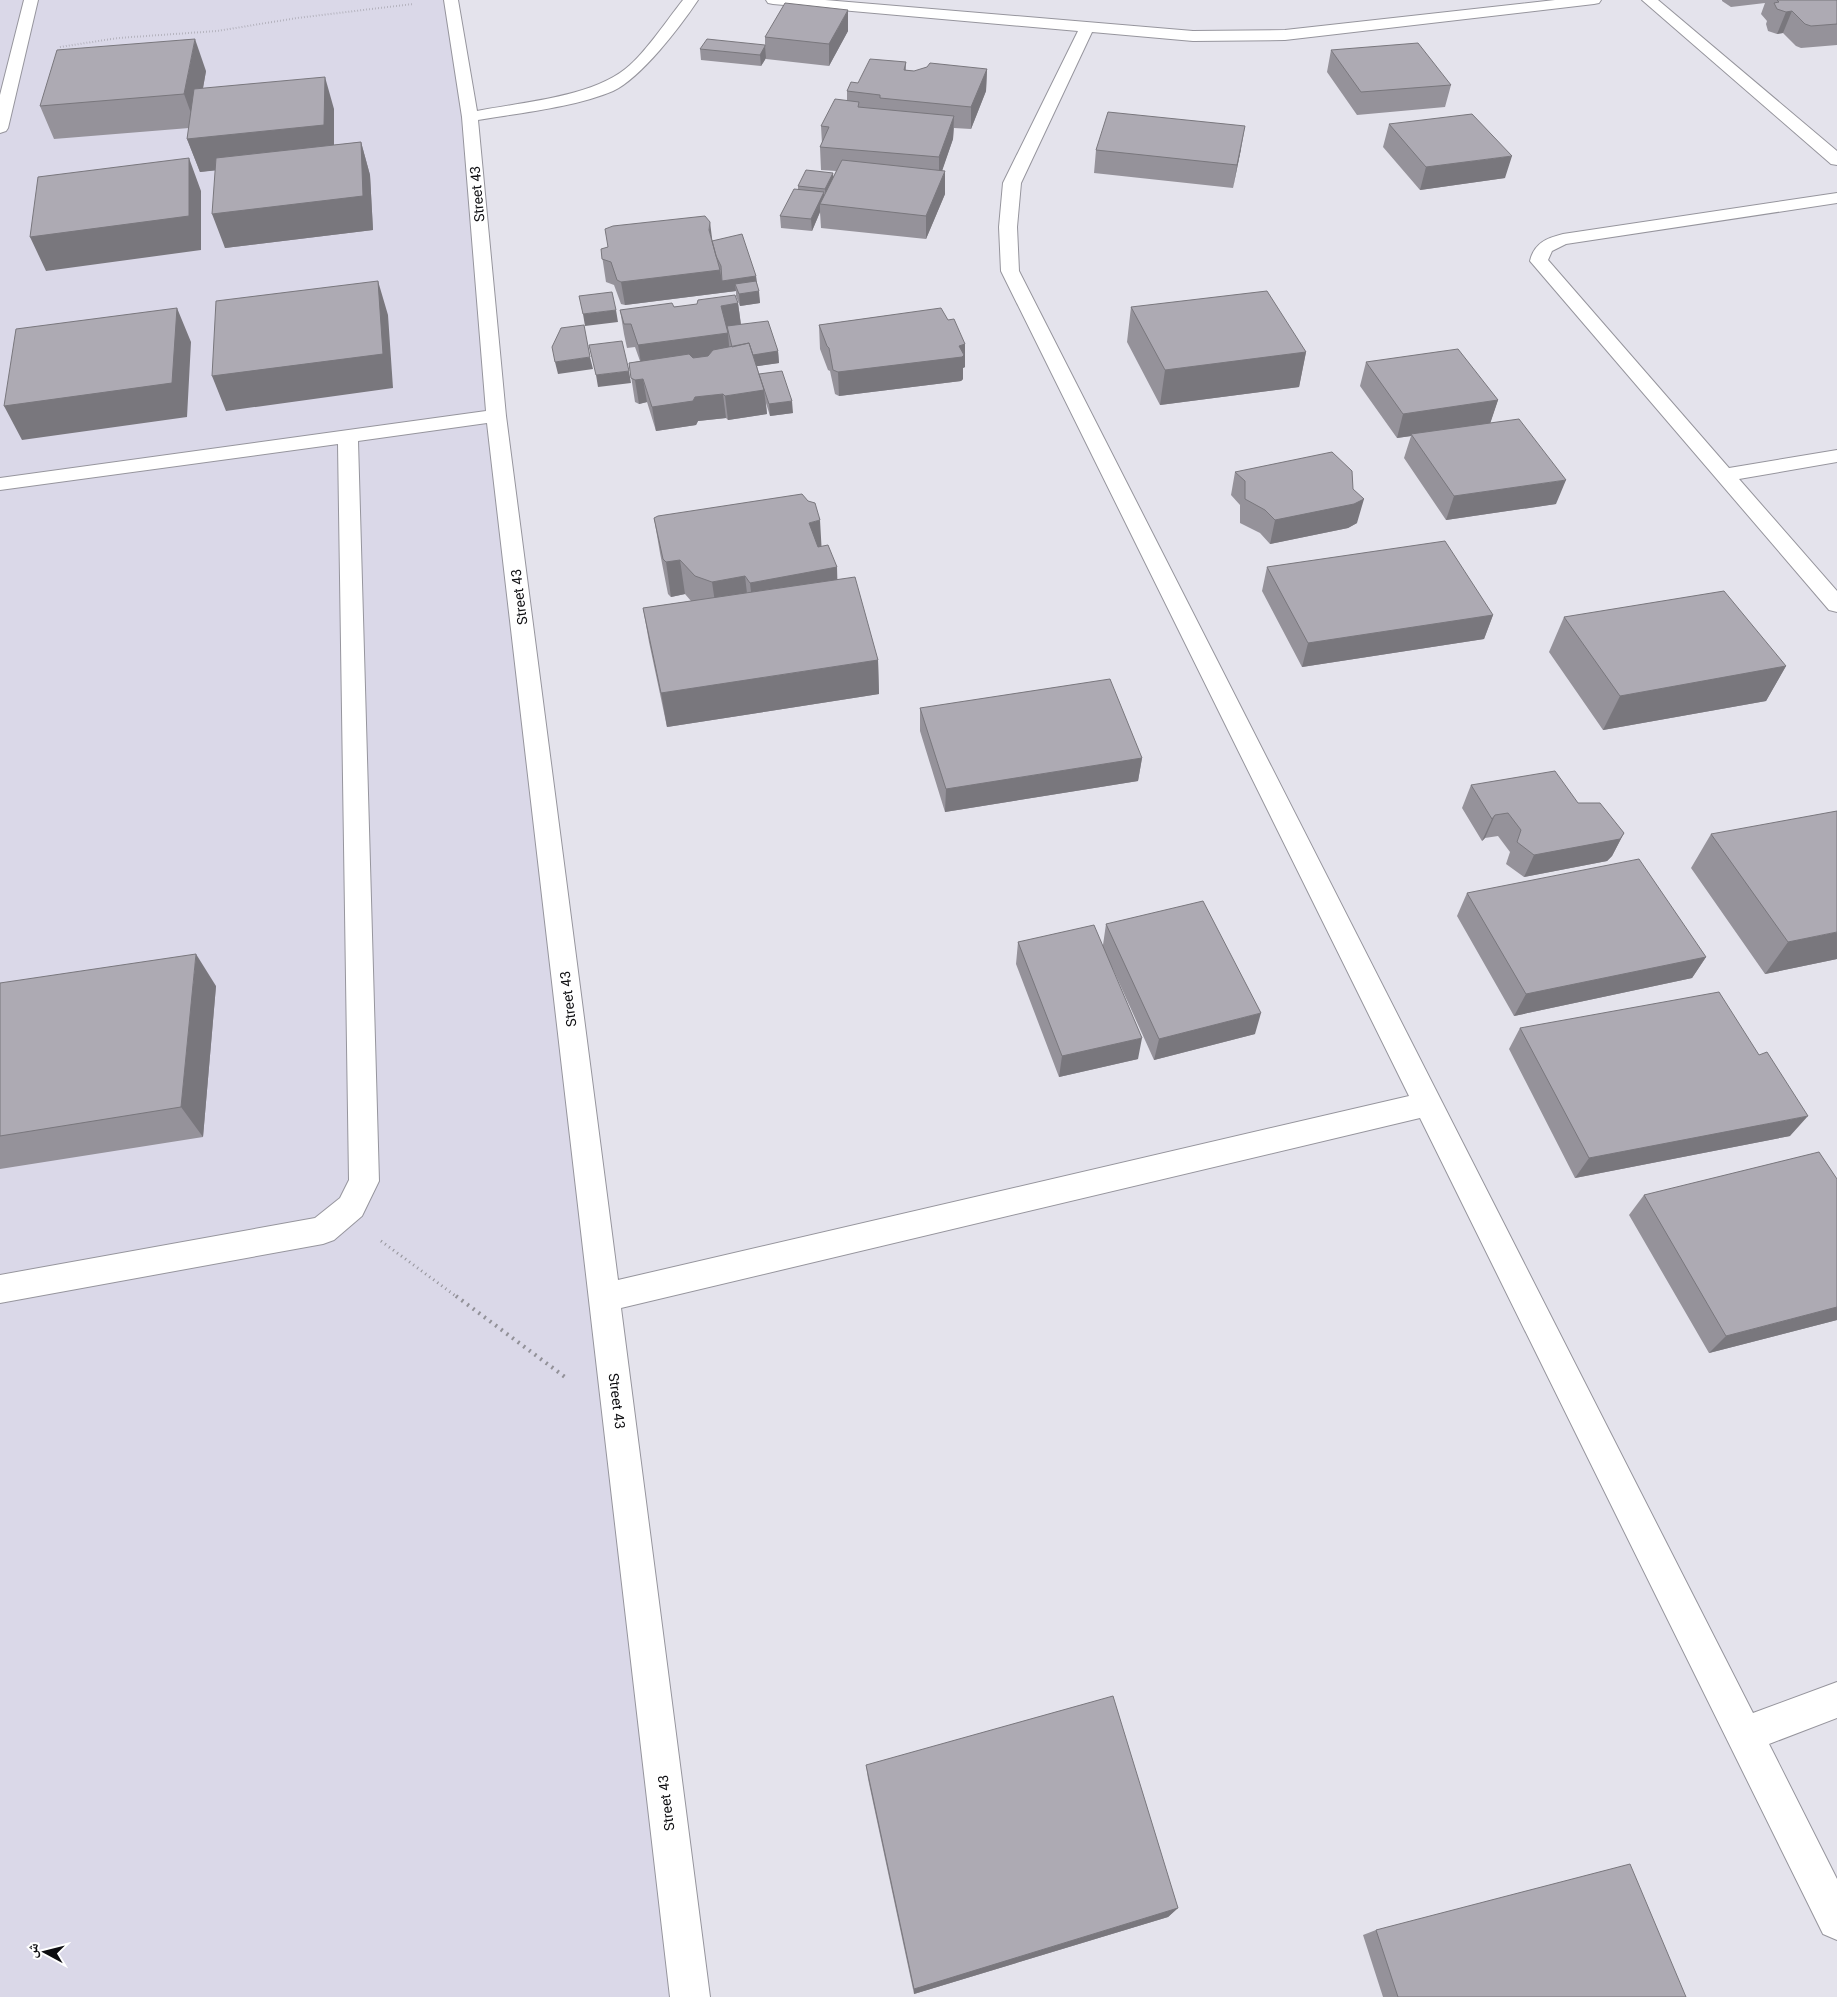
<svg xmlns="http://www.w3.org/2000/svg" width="1837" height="1997" viewBox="0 0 1837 1997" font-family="Roboto,'Noto Naskh Arabic',sans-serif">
<rect width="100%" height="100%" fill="#e4e3ec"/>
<!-- built -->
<path fill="#dad8e8" d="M0,0H451L690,1997H0Z"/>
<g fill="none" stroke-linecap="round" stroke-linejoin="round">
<defs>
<path id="minor" d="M24,0H38L8,128L6,131L0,133V95Z
M444,0H458L477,111C522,102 596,97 630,65C648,49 667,20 683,0H698C680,27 641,78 613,91C576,107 519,113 478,120L506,416L618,1280L1409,1096L1001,271L999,227L1003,183L1078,31L773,4L768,3L766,0H825L1193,31L1285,30L1555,0H1601L1599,3L1594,4L1285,40L1193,41L1092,32L1021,183L1017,227L1019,271L1753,1713L1837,1682V1718L1769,1744L1837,1879V1940L1823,1934L1420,1118L621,1308L710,1997H670L487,423L358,441L379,1181L362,1216L334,1240L323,1244L0,1303V1275L315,1218L340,1198L349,1180L338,444L0,490V478L486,411L462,117Z
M1642,0H1658L1837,151V165L1831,164Z
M1837,193V203L1566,244L1552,251L1548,260L1729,468L1837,450V462L1739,479L1837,591V612L1829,610L1530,261C1534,243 1547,238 1563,234Z"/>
</defs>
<!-- minor casing -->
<use href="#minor" stroke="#96959d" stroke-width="2"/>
<!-- path-far2 -->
<path stroke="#929198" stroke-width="2" stroke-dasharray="0.5 2.5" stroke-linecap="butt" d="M60,47L118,38L217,31L297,18L413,4"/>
<!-- path-far1 -->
<path stroke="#929198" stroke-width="3" stroke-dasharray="1 4" stroke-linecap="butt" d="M381,1241L457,1297"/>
<!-- path -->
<path stroke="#929198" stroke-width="4" stroke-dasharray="2 5" stroke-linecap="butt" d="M456,1296L565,1377"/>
<!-- minor -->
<use href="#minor" fill="#fff" fill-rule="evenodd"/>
</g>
<!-- wall -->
<path fill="#95929a" d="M1722,0H1837V45L1801,48L1796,46L1783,33L1777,34L1768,31L1766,24L1767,21L1761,14L1765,3L1731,7L1722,1Z
M848,31L829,66L766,59V58L761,66L701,60L700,49L765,45V37Z
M1331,50L1451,85L1445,107L1357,115L1327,72Z
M906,62V70L914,71L987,69L986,91L971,129L954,128L953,139L942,170L945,194L926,239L821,228L820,212L812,231L781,228L780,216L798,189V186L833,173V177L836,171L821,170L820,147L822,144L821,126L847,100V91L858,83Z
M206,71L203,88L334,109V145L361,142L370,175L373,230L225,248L215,170L200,172L187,139L189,128L54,139L40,106Z
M1389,124L1505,178L1420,190L1383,147Z
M1241,149L1233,188L1094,173L1096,150Z
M712,241L756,276L760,303L740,306L736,296V291L625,305L621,304L614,285L606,282L601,249Z
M738,303L741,324L778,351L779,363L757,366L759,374L793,413L770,416L766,403L767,414L728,420L726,418L698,421L696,425L656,431L647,402L639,404L635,402L629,363L640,361L635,347L627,348L624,334L620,310Z
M1131,307L1306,352L1299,387L1160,405L1127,342Z
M891,315L948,320L965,344V367L963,368V379L961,381L839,396L835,394L830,371L828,370L820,349L819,325Z
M1366,362L1498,400L1490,423L1556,504L1446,520L1404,458L1411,436L1397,438L1360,386Z
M1235,472L1353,489L1357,523L1348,528L1270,544L1260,533L1240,523V505L1231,495Z
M654,518L821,546L837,567V580L878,660L879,694L667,727L649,642L643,608L691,601L685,594L671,597L668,594L660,553Z
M1267,567L1493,615L1484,639L1302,667L1262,591Z
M1564,617L1786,666L1766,701L1603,730L1549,652Z
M920,708L1142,758L1138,781L945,812L920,731Z
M1471,785L1578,803L1624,833L1612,856L1607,861L1524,877L1506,864L1510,852L1498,836L1485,838L1482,841L1462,808Z
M1711,834L1837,959L1765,974L1691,868Z
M1467,893L1706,957L1692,978L1514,1016L1457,916Z
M1106,924L1255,1034L1154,1060L1112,967L1138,1059L1059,1077L1016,964L1018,942L1103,945Z
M0,983L216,986L203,1137L0,1169Z
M1520,1028L1790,1136L1575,1178L1509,1049Z
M1837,1179V1320L1709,1353L1629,1215L1644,1195Z
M866,1765L1178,1908L1168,1917L914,1994L868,1779Z
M1376,1930L1686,1997H1383L1363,1935Z"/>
<!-- shaded-wall -->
<path fill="#79777d" d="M848,10V31L829,66V44Z
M1792,11L1783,33L1777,34L1786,12Z
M195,39L206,71L196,127L184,94Z
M765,46L766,58L761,66L760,55Z
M987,69L986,91L971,129V107Z
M325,77L334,109V158L200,172L187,139Z
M954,116L953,139L939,180V157Z
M1245,126L1241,149L1233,188L1237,165Z
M361,142L370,175L373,230L225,248L212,214Z
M1512,156L1505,178L1420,190L1426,167Z
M189,158L201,191V250L46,271L30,237Z
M945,171V194L926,239V216Z
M833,173L834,185L826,201L825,189Z
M824,192V203L820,204V212L812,231L811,219Z
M710,222L713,246L709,230Z
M720,270L722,281L756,276L757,288L735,284L736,291L625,305L621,282Z
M378,281L388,315L393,388L226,411L212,376Z
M759,291L760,303L740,306L739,294Z
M738,303L741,326L724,329L721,306Z
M177,308L191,342L187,417L22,440L4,406Z
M616,310L618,322L585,326L583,314Z
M728,333L730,357L642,369L638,345Z
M965,344V367L963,368V379L961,381L839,396L838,372Z
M778,351L779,363L751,367L750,355Z
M1306,352L1299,387L1160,405L1165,370Z
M590,357L593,369L558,374L555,362Z
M629,371L631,383L598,387L596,375Z
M643,379L647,402L639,404L635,380Z
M764,390L767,414L728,420L725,396Z
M723,394L726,418L698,421L696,425L656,431L652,407L695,397Z
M1498,400L1490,424L1411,434V436L1397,438L1403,414Z
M792,401L793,413L770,416L769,404Z
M1566,480L1556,504L1446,520L1454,496Z
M1364,499L1357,523L1348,528L1270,544L1275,520Z
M820,520L822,555L811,557L809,523Z
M680,560L685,594L671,597L666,562Z
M837,567L838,602L754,618L750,583Z
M745,576L749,611L717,616L712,582Z
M1493,615L1484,639L1302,667L1308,643Z
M878,660L879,694L667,727L661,693Z
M1786,666L1766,701L1603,730L1620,696Z
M1142,758L1138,781L945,812L946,789Z
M1495,815L1485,838L1482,841L1492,819Z
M1624,833L1612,856L1607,861L1524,877L1534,855Z
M1837,932V959L1765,974L1788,942Z
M196,954L216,986L203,1137L181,1107Z
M1706,957L1692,978L1514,1016L1526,994Z
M1261,1013L1255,1034L1154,1060L1159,1039Z
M1142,1038L1138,1059L1059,1077L1062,1056Z
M1808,1116L1790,1136L1575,1178L1589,1158Z
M1837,1307V1320L1709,1353L1726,1336Z
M1178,1908L1168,1917L914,1994V1989Z"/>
<!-- building -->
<path fill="#adaab3" stroke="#79777d" d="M1777,0H1837V24L1811,26L1805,24L1792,11L1786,12L1777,9L1774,3L1779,2Z
M785,3L848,10L829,44L765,37Z
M195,39L184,94L40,106L57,50Z
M707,39L765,45V46L760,55L700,49Z
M1418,43L1451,85L1361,92L1331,50Z
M870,59L906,62L904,70L914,71L927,67L930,63L987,69L971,107L880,98V95L847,91L851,82L858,83Z
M325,77L324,125L187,139L194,89Z
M835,99L859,102L858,107L954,116L939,157L820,147L829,127L821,126Z
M1108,112L1245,126L1237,165L1096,150Z
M1472,114L1512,156L1426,167L1389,124Z
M361,142L363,196L212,214L216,158Z
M189,158V216L30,237L38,177Z
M842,160L945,171L926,216L820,204Z
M806,170L833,173L825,189L798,186Z
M794,189L824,192L811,219L780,216Z
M705,216L710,222L709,230L720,270L621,282L617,280L611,262L602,259L601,249L608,247L605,229L613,226Z
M742,234L756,276L722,281L721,266L716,256L712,241Z
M378,281L383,354L212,376L216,301Z
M756,281L759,291L739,294L735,284Z
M1267,291L1306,352L1165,370L1131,307Z
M612,292L616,310L583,314L579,296Z
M735,295L738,303L721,306L728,333L638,345L631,324H624L620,310L672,303L674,307L697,304L698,300Z
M177,308L172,383L4,406L16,329Z
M941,308L948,320L954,319L965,344L959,346L964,355L962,357L838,372L833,370L829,348L827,346L819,325Z
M768,321L778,351L753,355L749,343L732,347L727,326Z
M584,325L590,357L555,362L552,347L561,328Z
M622,341L629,371L596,375L589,345Z
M749,343L764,390L725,396L723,394L695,397L693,401L652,407L643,379L635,380L631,378L629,363L689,354L693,358L708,356L713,350Z
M1458,349L1498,400L1403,414L1366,362Z
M782,371L792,401L769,404L759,374Z
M1519,419L1566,480L1454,496L1411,434Z
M1332,452L1352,471L1353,489L1364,499L1354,504L1275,520L1265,510L1245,499V481L1235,472Z
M802,494L808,501L815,503L820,520L809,523L818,547L828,545L837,567L750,583L745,576L712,582L695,576L680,560L666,562L663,559L654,518L658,516Z
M1445,541L1493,615L1308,643L1267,567Z
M855,577L878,660L661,693L643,608Z
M1724,591L1786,666L1620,696L1564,617Z
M1110,679L1142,758L946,789L920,708Z
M1555,771L1578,803H1600L1624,833L1620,839L1534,855L1517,842L1521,830L1508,813L1495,815L1492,819L1471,785Z
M1837,811V932L1788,942L1711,834Z
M1639,859L1706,957L1526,994L1467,893Z
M1203,901L1261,1013L1159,1039L1106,924Z
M1094,925L1142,1038L1062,1056L1018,942Z
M196,954L181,1107L0,1136V983Z
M1719,992L1759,1055L1767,1052L1808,1116L1589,1158L1520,1028Z
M1819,1152L1837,1179V1307L1726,1336L1644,1195Z
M1113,1696L1178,1908L914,1989L866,1765Z
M1630,1864L1686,1997H1398L1376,1930Z"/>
<g text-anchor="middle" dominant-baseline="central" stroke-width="4" stroke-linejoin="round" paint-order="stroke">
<!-- street labels -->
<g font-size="14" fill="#0d0d10" stroke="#fff">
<text transform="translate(477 194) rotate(-95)">Street 43</text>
<text transform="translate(519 597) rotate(-97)">Street 43</text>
<text transform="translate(568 999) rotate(-97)">Street 43</text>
<text transform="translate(617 1401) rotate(83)">Street 43</text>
<text transform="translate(666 1803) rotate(-97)">Street 43</text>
</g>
</g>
<!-- north arrow -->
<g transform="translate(45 1952) rotate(277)" stroke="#ffffff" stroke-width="4" paint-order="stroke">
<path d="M0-4L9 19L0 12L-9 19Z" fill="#0d0d10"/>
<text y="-8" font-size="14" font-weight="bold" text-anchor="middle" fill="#0d0d10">ش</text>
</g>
</svg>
